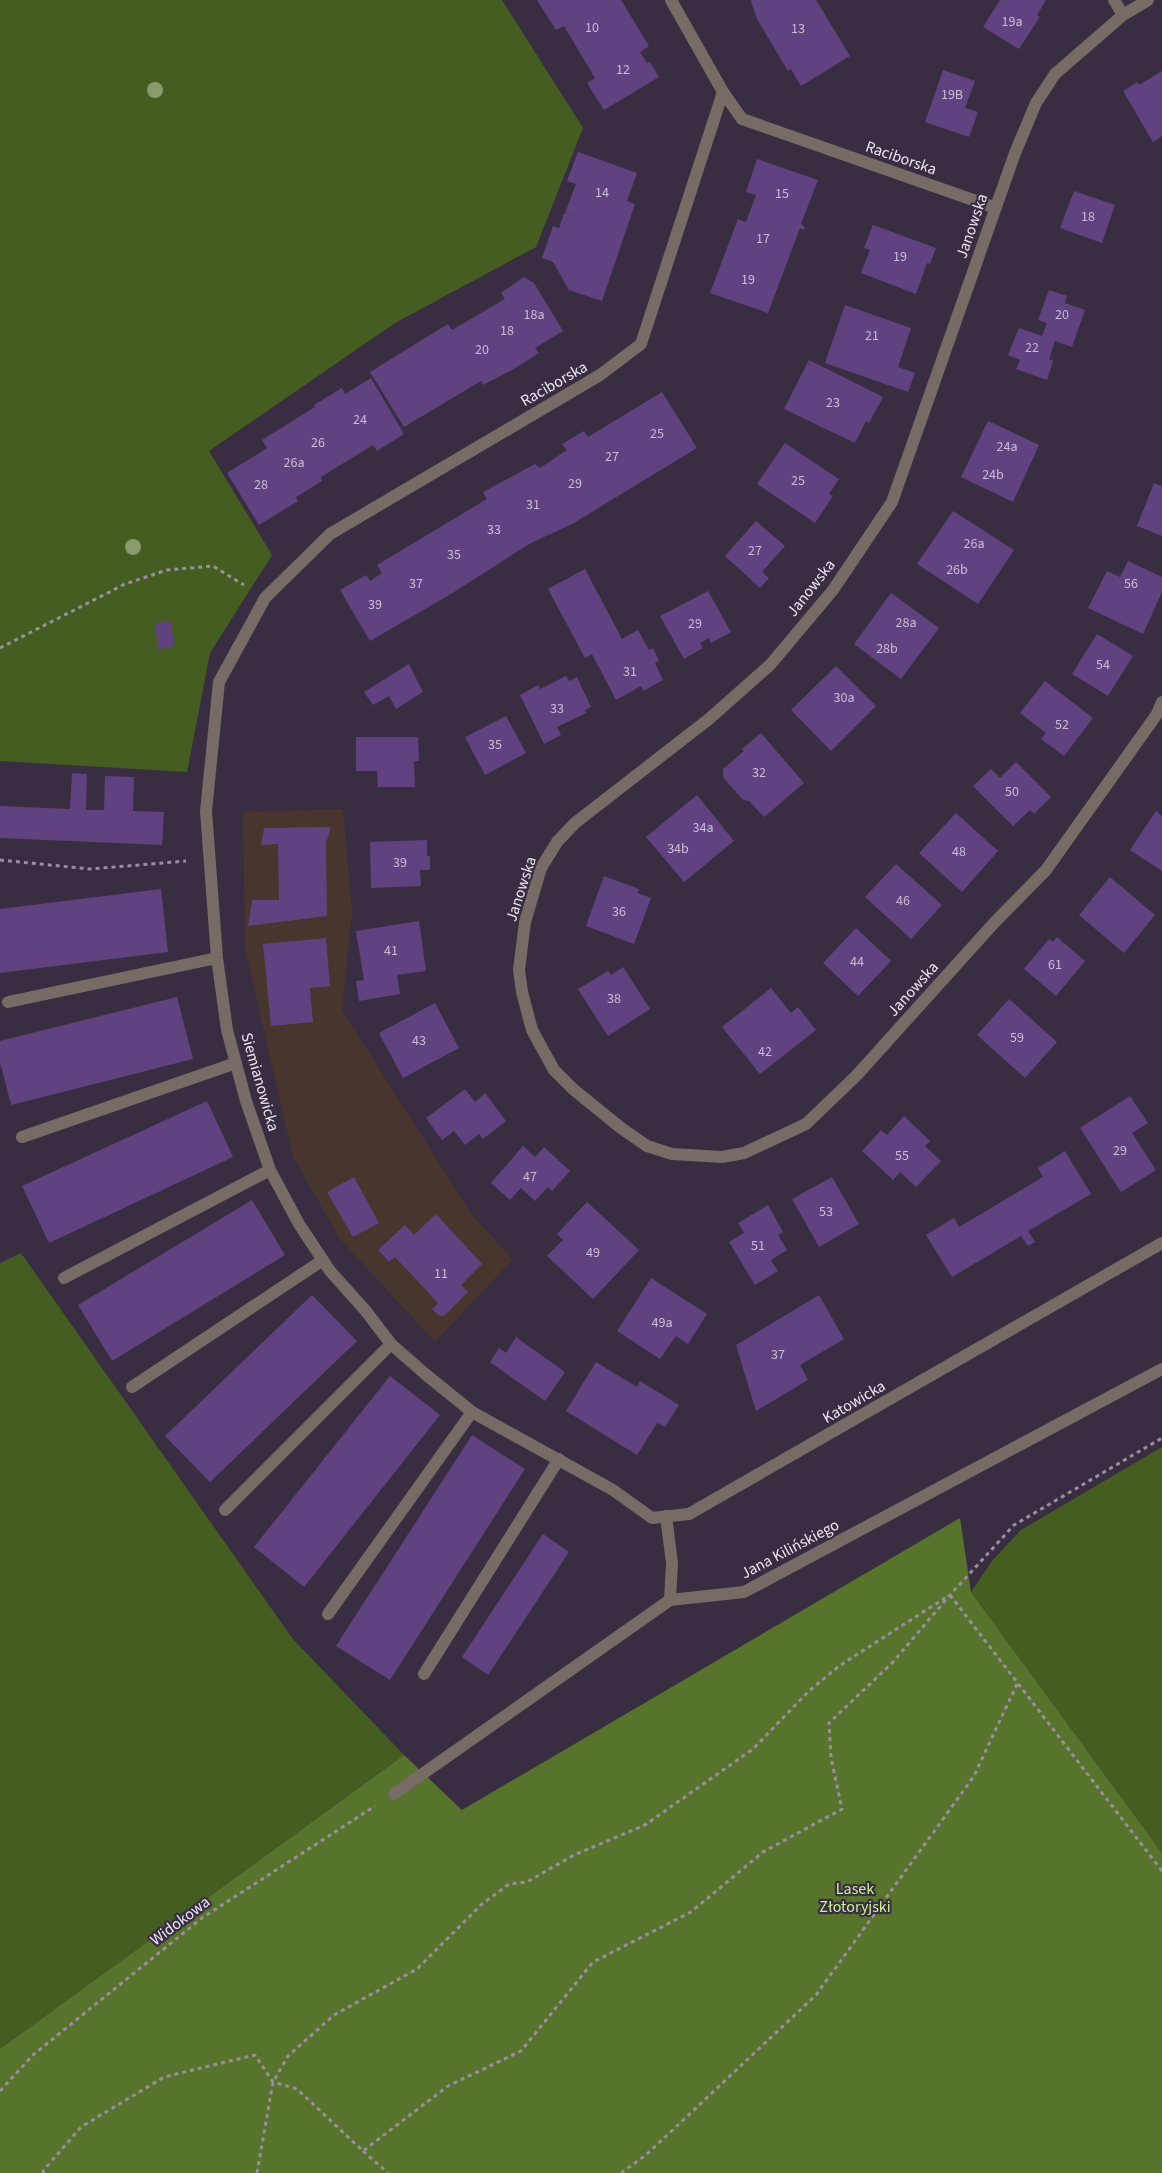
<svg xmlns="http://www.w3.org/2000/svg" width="1162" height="2173" viewBox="0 0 1162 2173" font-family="'Source Sans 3',sans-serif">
<rect width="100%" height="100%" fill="#392e41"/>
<!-- industrial -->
<path fill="#48352e" d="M343,809L352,912L342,1010L472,1215L513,1259L435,1342L340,1239L293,1157L245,948L243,812Z"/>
<!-- green -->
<path fill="#465d21" d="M0,0H502L583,128L536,247L395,323L209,451L272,555L210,653L187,772L0,761Z
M21,1253L292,1638L404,1755L0,2049V1263Z
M1162,1447V1853L971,1592L992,1561L1021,1530Z"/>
<!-- forest -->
<path fill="#58732c" d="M960,1518L971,1592L1162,1853V2173H0V2049L404,1755L462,1810Z"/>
<!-- building -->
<path fill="#604280" d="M537,0H621L649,46L640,52L647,63L650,62L659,77L604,110L587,83L595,78L564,26L556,30Z
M752,0H816L850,56L801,86L791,69L788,71L757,19L751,1Z
M1000,0H1046L1037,15L1040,17L1019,49L983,27Z
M943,70L975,81L965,108L978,112L969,137L925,122Z
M1162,71V136L1153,142L1123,91L1138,82L1139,85Z
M578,152L637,173L627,201L635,204L602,301L569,290L553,262L542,258L553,226L559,228L564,213L583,219L565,213L576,184L567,181Z
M757,159L818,180L801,224L805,228L804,230L800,228L768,313L710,293L738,219L746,222L756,195L746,192Z
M1074,191L1115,205L1102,243L1060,228Z
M873,225L936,248L930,264L927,263L916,294L861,273L870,250L864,248Z
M524,277L534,283L563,331L535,348L539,353L512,370L483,385L481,381L404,427L370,372L448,324L452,330L505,299L501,293Z
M1049,290L1067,296L1065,303L1085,310L1072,347L1055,341L1049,359L1053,361L1047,380L1016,369L1020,360L1008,355L1019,328L1042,336L1047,323L1038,320Z
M845,305L911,328L898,367L915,373L908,392L825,363Z
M809,360L883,397L869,423L866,421L855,443L784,409Z
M371,378L404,434L377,451L373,445L321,477L322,481L296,497L298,501L259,525L227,473L267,448L262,440L315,407L314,405L342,388L345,394Z
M662,392L697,448L572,524L529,544L451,594L370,641L340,590L366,575L370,581L382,573L377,565L487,499L483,492L535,464L540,468L567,450L562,444L584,431L588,437Z
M988,421L1039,445L1013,502L961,477Z
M785,443L839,479L829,494L833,496L815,523L757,484Z
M1154,483L1162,486V536L1137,526Z
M953,511L1014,550L978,604L917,564Z
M756,521L785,546L762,572L769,578L760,588L725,556Z
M1128,561L1162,577V592L1143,634L1088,608L1107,571L1120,577Z
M585,569L622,639L638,630L649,650L653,648L659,661L655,663L663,680L643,691L641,686L616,700L592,654L585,658L548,589Z
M708,591L731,632L711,643L709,638L700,643L703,648L684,659L660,616Z
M891,593L939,628L901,679L854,644Z
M171,621L174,647L158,649L155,623Z
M1097,634L1133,656L1108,696L1072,674Z
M409,664L423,692L396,709L389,696L373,705L364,692Z
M836,666L876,706L831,751L791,710Z
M566,676L569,681L577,677L591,707L585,710L586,713L557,727L561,735L544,744L520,695L538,685L540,689Z
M1045,681L1093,718L1064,756L1041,739L1046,733L1020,713Z
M506,716L526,753L485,775L465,737Z
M761,733L804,783L764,817L749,801L743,800L723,777V769L744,751L742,749Z
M356,737H418L419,761H414L415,787H378L377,771H356Z
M1016,762L1051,797L1034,814L1030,810L1013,826L973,786L991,769L1000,778Z
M72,773L87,774L86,810H104L105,776L134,777L133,811L164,812L162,845L0,838V806L70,809Z
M697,795L734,841L684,882L646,837Z
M1156,811L1162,816V871L1130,850Z
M956,813L998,851L962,892L919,853Z
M331,827L326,843L327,916L248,926L252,900H279L278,844L261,845L264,828Z
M427,840V856H430V870H420L421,886L371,888L370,842Z
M896,864L942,905L911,939L865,897Z
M604,876L639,889L638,893L651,898L634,944L586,926Z
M1110,877L1155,915L1124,953L1079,915Z
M161,889L168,952L0,973V909Z
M419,921L426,971L397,975L400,994L359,1001L356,981L364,980L356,931Z
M856,928L891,961L858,996L823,963Z
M1057,937L1085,961L1056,996L1024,969L1049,939L1053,942Z
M326,938L330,986L310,988L313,1022L271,1026L263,944Z
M623,967L650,1009L608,1036L578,989L608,971L611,975Z
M771,988L791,1013L798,1007L816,1030L760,1074L722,1027Z
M177,997L193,1059L11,1105L0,1062V1041Z
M1009,999L1057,1042L1025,1078L977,1035Z
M435,1003L459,1048L403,1078L379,1033Z
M465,1089L475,1102L485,1093L506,1121L483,1139L479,1134L465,1145L454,1131L442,1140L426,1118Z
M1130,1096L1148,1123L1132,1133L1156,1170L1121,1192L1080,1128Z
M207,1101L233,1157L49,1243L22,1186Z
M904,1116L930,1141L925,1146L941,1161L916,1187L900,1172L893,1180L862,1151L881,1130L887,1135Z
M523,1146L535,1157L544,1147L570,1171L552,1191L548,1187L535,1201L521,1188L510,1200L491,1183Z
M1065,1151L1091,1194L1028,1231L1035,1242L1028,1246L1021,1236L952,1277L926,1235L954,1218L959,1227L1043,1177L1038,1168Z
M354,1177L379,1223L353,1237L327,1192Z
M832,1177L859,1224L819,1247L792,1199Z
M252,1200L285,1255L112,1361L78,1305Z
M587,1202L639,1250L593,1299L547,1256L563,1240L557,1234Z
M768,1205L783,1232L778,1235L787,1250L771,1260L778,1271L755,1285L729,1242L744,1233L738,1223Z
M436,1214L482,1264L461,1285L468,1292L444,1316L438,1315L432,1309L438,1303L395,1257L389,1262L378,1250L405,1225L414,1235Z
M651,1278L707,1314L688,1344L676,1336L660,1359L617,1331Z
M312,1295L357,1341L210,1482L165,1436Z
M819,1295L844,1339L800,1365L808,1380L756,1411L736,1345Z
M516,1337L565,1372L545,1401L490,1362L499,1348L506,1353Z
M596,1362L637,1387L640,1381L679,1405L665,1427L657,1423L637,1455L566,1411Z
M390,1376L440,1415L304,1587L254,1547Z
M472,1435L525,1469L390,1680L336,1646Z
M543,1534L569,1552L488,1675L462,1657Z"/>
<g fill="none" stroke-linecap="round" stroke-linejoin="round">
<!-- path -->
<path stroke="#988f9f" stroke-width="3" stroke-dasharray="4 4" stroke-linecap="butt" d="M0,648L125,584L167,570L213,566L244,585
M0,860L90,869L186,861
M950,1595L1162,1871
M0,2091L33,2055L202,1918L375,1806
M363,2151L388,2173
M44,2173L43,2171L81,2127L164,2077L255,2055L273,2082L297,2089L363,2151L448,2086L521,2051L593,1962L691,1912L763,1852L842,1809L831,1758L829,1723L893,1662L950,1595L1014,1525L1162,1438
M257,2173L273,2082L288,2056L334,2015L417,1969L481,1905L509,1884L527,1882L574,1855L645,1825L753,1749L808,1692L839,1666L945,1598
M621,2173L646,2155L816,1995L974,1776L1017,1684"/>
<!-- minor -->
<path stroke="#776b66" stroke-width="12" d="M671,0L723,92L742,119L996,208
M1114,0L1123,15
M1148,0L1123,15L1055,74L1036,103L1015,153L892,502L833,590L770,665L709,719L575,823L557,842L541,868L525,922L519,970L522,992L532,1030L554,1070L573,1089L621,1128L647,1146L672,1154L722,1157L744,1153L806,1124L856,1076L994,923L1046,870L1157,714L1162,702
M723,92L641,344L600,375L330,534L265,598L219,682L206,811L217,958L227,1030L246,1101L270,1170L299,1224L330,1271L365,1310L391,1344L424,1373L472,1412L613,1490L652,1518L689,1514L1162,1243
M8,1002L217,958
M22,1137L236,1063
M64,1278L270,1170
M132,1387L323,1260
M225,1510L391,1344
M666,1516L672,1563L670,1600
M328,1614L472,1412
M424,1674L559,1459
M394,1794L670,1600L744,1592L1162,1369"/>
</g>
<!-- trees -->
<g fill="#899a6c">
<circle cx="155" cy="90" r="8"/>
<circle cx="133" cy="547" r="8"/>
</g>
<g text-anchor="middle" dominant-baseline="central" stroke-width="4.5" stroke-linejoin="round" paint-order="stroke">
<!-- number labels -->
<g font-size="14" fill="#c9bcd6">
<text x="1012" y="22">19a</text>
<text x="592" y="28">10</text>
<text x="798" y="29">13</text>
<text x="623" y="70">12</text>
<text x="952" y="95">19B</text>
<text x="602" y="193">14</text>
<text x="782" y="194">15</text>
<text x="1088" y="217">18</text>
<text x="763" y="239">17</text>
<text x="900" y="257">19</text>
<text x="748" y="280">19</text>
<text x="534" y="315">18a</text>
<text x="1062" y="315">20</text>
<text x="507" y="331">18</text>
<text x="872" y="336">21</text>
<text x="1032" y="348">22</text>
<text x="482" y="350">20</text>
<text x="833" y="403">23</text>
<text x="360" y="420">24</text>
<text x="657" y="434">25</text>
<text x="318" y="443">26</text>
<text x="1007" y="447">24a</text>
<text x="612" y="457">27</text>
<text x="294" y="463">26a</text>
<text x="993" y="475">24b</text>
<text x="798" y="481">25</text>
<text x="575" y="484">29</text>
<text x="261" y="485">28</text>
<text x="533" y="505">31</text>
<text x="494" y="530">33</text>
<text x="974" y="544">26a</text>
<text x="755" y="551">27</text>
<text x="454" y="555">35</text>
<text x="957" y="570">26b</text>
<text x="416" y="584">37</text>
<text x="1131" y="584">56</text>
<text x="375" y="605">39</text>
<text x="906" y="623">28a</text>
<text x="695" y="624">29</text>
<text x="887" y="649">28b</text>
<text x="1103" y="665">54</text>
<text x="630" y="672">31</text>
<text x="844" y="698">30a</text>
<text x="557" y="709">33</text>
<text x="1062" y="725">52</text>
<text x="495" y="745">35</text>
<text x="759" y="773">32</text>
<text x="1012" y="792">50</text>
<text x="703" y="828">34a</text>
<text x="678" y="849">34b</text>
<text x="959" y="852">48</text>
<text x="400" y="863">39</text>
<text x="903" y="901">46</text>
<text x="619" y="912">36</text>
<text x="391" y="951">41</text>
<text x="857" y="962">44</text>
<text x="1055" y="965">61</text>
<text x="614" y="999">38</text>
<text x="1017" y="1038">59</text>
<text x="419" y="1041">43</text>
<text x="765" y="1052">42</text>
<text x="1120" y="1151">29</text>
<text x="902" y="1156">55</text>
<text x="530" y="1177">47</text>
<text x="826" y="1212">53</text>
<text x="758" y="1246">51</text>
<text x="593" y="1253">49</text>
<text x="441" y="1274">11</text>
<text x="662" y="1323">49a</text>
<text x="778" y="1355">37</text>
</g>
<!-- street labels -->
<g font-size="16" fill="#ece5f2" stroke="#392e41">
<text transform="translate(901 158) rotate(19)">Raciborska</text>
<text transform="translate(972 226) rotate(-71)">Janowska</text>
<text transform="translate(554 384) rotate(-30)">Raciborska</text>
<text transform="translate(811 588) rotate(-52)">Janowska</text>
<text transform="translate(521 889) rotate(-72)">Janowska</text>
<text transform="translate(913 989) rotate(-48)">Janowska</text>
<text transform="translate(260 1082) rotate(74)">Siemianowicka</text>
<text transform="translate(854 1402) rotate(-30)">Katowicka</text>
<text transform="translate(790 1549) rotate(-28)">Jana Kilińskiego</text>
<text transform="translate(180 1921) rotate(-37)">Widokowa</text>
</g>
<!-- park labels -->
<g font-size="16" fill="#caf390" stroke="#392e41">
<text x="855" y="1889">Lasek<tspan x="855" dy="18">Złotoryjski</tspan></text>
</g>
</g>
</svg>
